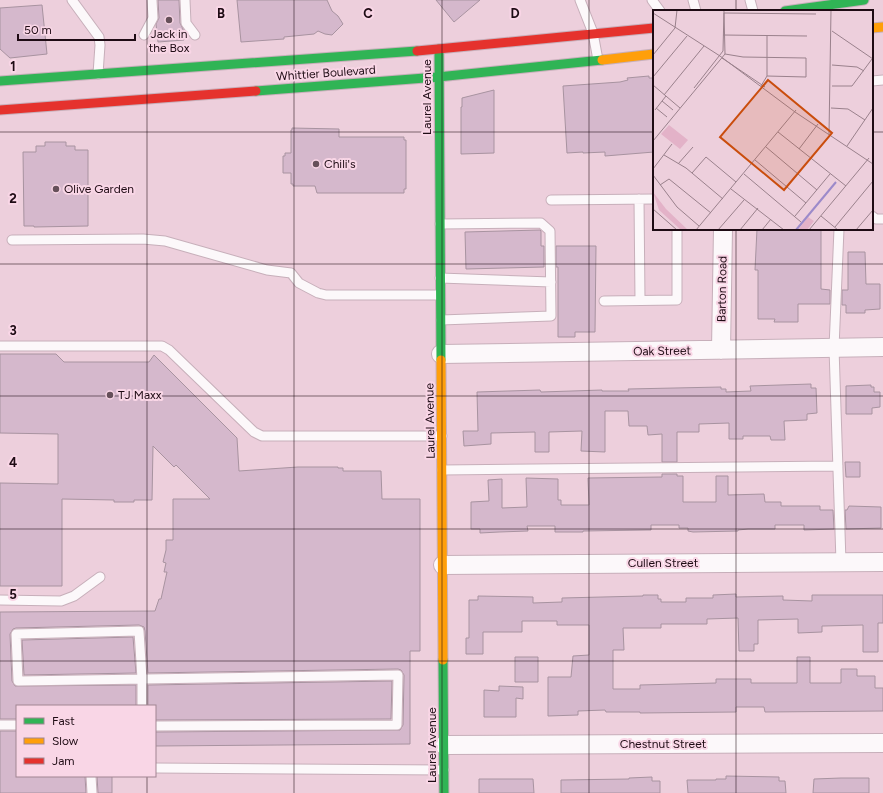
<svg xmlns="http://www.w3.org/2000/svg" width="883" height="793" viewBox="0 0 883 793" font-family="Figtree,sans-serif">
<rect width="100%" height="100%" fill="#edcfdc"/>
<!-- building -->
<path fill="#d5b8cc" stroke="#a893a0" d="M158,0H179L180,23L183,29L184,40L158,42L156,24L159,18Z
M237,0H327L332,11L338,16L343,24L332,35L325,34L318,31L314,34L284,37V39L241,42Z
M436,0H480L454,22Z
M42,5L47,54L10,58L0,49V8Z
M649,76V78H654V152L605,156V152L583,153V152L567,153L563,86L620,82L628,80L627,78Z
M494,90V153L461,154V107H462V98Z
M292,128L339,129V137H404V140H406V189H404V193H317L315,186H293V184H291V173H283V156H285V153H291V130H292Z
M45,142H66V146H75V150H88V226L34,227V226H24L23,152H36V146H45Z
M757,229H821V289L830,290V304H798V322H774L775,319H758V270H755Z
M540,230L541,231V246H544V267L466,269L465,232Z
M556,246H596L595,332H575V337H558V267H556Z
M848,252H865L866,284H880V309L865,310V313H846V305H842V290H848Z
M0,354H56L64,362H149L154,355L237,438L239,471L298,467H338V468H343V471H381L382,499H420V651H410V744L155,746V732L400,730L403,725L404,675L401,670L398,669L148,673L145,631L144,627L139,625L16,628L13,629L10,634L12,681L15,686L136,685V706H17V719H0V612L155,611L159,599H161L167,572H164L166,563L163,562L166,550V540H173V499H210L176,465L174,467L153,446L152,500H134V502H114V500L62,499V586H0V483L58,484V434L0,433Z
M811,384V388H816L817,413L807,414V420L784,421L785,440H771L770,436H743V439H729V423L699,424V432H677V462H662V434L648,435L647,426H629L628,411H605V452L581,451L582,431L549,432V452H535V432L491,433V444L464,446L463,431H478L477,392L540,390L541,392L602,390V391H629L628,389L721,387V389H726V392L751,391L750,386Z
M871,385V387H874V392H880V407L872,408V414H846V386Z
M845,462H860V477H846Z
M662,474H677V476H683V502H716V476H728V495L764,494L765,502H781V506H820V510H833L834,529L804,530V525H775V529H748L738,530V531L693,532L688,531V528H679V525H651V530H647L583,531V532H555V526H527L528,531L499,532L480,533V529H471V502L489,501L488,480L502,479V508L527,507L526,478L558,479V500H561V505H589L588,478L662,477Z
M849,506L881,507V528L846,529L845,510H847Z
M736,594V597L783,596V600L812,601V595H883V623H878V652H863V625L824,626H822V632L798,633V619L758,620V644H754V651H739L738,618L707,619V624H661V628H623L624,650H613V689H640V685L716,683V679H751V683H797V657H810V683H841V669H857V676H875V688H883V711L765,712L764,707H736V712L640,713V712H606L605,710L578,711V715L548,716V677H571L573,656L589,655V625H557V621H522V632H483V654H466V638H469V600H478V596L533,597V603L562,602V598L643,596V595H658V599H661V602H686V598H713V595Z
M133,637L136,673L24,675L22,640Z
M515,657H538V682H515Z
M392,681L391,719L155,720V706H148V685Z
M499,686L523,687V699L516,698V717H484V690L499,691Z
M0,731H17V776H85L86,793H0Z
M97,776H112V793H98Z
M726,776L779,777V781H785L786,793H688L687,780H716V779H726Z
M652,777V781H660V793H561V780L629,779V778Z
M841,778H869V793H813L814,779Z
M479,779H533L534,793H479Z"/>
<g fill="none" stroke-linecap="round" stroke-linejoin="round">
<defs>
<path id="lane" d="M72,0L99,37L100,45L98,74
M185,0L186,23L195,35
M580,0L593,33L598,60
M652,0L660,11
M693,0L696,11
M750,0L753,11
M144,35L153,18L152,0
M872,81L883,80
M639,199L640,300
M551,200L654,199
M872,216L876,219H883
M440,224L541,223L550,231L551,316L441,320
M839,229L834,348L841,562
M12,240L143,239L165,241L267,270L291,273L299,283L318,293L326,295H440
M440,278L551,282
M604,301L677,300V229
M0,346H162L169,350L254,432L262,436H442
M442,470L838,466
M0,600L61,601L74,596L100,577
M142,706V679L139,631L16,634L18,681L398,675L397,725L155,726
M0,725H17
M155,768L444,770
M91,776L92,793"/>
<path id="street" d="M721,350L723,229
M441,354L883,347
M443,565L883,562
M444,745L883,743"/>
<path id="fast" d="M785,11L864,0
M439,49L441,360
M0,81L417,51
M256,91L438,77L602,60
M443,660L444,793"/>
<path id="slow" d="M872,28L883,27
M602,60L654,54
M441,360L443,660"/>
<path id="jam" d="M417,51L654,28
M0,110L256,91"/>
</defs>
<!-- lane casing -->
<use href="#lane" stroke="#c7afba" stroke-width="11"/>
<!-- street casing -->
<use href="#street" stroke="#c7afba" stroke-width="20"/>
<!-- fast casing -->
<use href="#fast" stroke="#c7afba" stroke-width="11"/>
<!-- slow casing -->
<use href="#slow" stroke="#c7afba" stroke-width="11"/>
<!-- jam casing -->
<use href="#jam" stroke="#c7afba" stroke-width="11"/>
<!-- lane -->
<use href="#lane" stroke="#fcf8fa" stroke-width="9"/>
<!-- street -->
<use href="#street" stroke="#fcf8fa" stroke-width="18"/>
<!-- fast -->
<use href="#fast" stroke="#30b455" stroke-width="9"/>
<!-- slow -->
<use href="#slow" stroke="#ff9f0a" stroke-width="9"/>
<!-- jam -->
<use href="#jam" stroke="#e5322d" stroke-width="9"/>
</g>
<!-- grid -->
<path fill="none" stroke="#1e0b14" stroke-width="1" stroke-opacity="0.55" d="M147,0V706M294,0V793M442,0V793M589,0V793M736,0V11M0,132H654M872,132H883M736,229V793M0,264H883M0,396H883M0,529H883M0,661H883M147,776V793"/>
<!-- markers -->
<g fill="#66505a" stroke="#f9d6e6" stroke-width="1.5">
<circle cx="169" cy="20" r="4"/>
<circle cx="316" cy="164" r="4"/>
<circle cx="56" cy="189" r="4"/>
<circle cx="110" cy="395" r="4"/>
</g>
<g text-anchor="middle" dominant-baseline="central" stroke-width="4" stroke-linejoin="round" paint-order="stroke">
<!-- poi labels -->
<g font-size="12" fill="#1e0b14" stroke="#f9d6e6" text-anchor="start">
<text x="169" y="34" text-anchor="middle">Jack in<tspan x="169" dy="14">the Box</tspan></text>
<text x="324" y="164">Chili's</text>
<text x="64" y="189">Olive Garden</text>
<text x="118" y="395">TJ Maxx</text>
</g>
<!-- street labels -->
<g font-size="12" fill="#1e0b14" stroke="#f9d6e6">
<text transform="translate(326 73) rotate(-4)">Whittier Boulevard</text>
<text transform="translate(427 97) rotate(-90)">Laurel Avenue</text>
<text transform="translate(722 289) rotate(-89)">Barton Road</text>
<text transform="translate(662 351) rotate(-1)">Oak Street</text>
<text transform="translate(430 421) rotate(-91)">Laurel Avenue</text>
<text x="663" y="563">Cullen Street</text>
<text x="663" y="744">Chestnut Street</text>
<text transform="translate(432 745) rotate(-90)">Laurel Avenue</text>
</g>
</g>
<!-- overview -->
<g transform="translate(653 10)">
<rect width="220" height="220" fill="#edcfdc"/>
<path d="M16,115L35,130L27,139L8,124ZM0,182L13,199L35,220H28L6,200ZM155,207L161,211L154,220H145Z" fill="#e3b2c8"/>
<path fill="none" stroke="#9c8aca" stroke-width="2" d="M143,220L183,172"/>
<path fill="none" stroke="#9a818c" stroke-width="1" d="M0,3L67,46L142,102L220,154M71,3L163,4M179,21L220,49M70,25L154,26M72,44L90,47L153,48V67L114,66M0,45L22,18L24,0M69,48L112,77M179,55L204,57L211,61M0,67L34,26M0,75L27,98M108,76L114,66V26M179,76H199L219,49M41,78L70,41L71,0M11,85L51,36M9,91L20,100M3,98L14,107M178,98L195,99L212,110M2,100L13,86M125,122L193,176M176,124L178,0M0,131L72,44L71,3M194,136L220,98M113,137L164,180M146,139L165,114M11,145L33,158L70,189M102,150L153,193M25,154L40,137M0,159L19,134M39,163L53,147L83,172M91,164L148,212M0,165L24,197L46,216M7,175L16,169L58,203M78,179L131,220M0,199L24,220M142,206L177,164M168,206L185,220M182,217L220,171M43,220L143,100M65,220L91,190M87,220L105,198M109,220L118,209M156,220L216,148M203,220L220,200"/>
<path fill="#ca4d0d" fill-opacity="0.15" stroke="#ca4d0d" stroke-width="2" d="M115,70L179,123L131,180L67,127Z"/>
<rect width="220" height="220" fill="none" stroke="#1e0b14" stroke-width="2"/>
</g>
<g font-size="13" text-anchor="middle" font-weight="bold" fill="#1e0b14" stroke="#f9d6e6" stroke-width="4" stroke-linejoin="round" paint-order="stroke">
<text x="221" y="18">B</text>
<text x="368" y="18">C</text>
<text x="515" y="18">D</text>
<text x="13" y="71">1</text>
<text x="13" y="203">2</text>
<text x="13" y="335">3</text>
<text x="13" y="467">4</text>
<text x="13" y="599">5</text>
</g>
<!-- legend -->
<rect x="16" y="705" width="140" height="72" fill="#f9d6e6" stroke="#a18592"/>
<rect x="24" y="718" width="20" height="6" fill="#30b455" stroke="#a18592"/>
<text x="52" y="725" font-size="12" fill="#1e0b14">Fast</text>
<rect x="24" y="738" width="20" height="6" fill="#ff9f0a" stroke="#a18592"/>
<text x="52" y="745" font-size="12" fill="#1e0b14">Slow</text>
<rect x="24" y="758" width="20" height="6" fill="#e5322d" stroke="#a18592"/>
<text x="52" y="765" font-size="12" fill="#1e0b14">Jam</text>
<!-- scale -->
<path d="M18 34v6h117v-6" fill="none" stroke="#1e0b14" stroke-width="2"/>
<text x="24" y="34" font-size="12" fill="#1e0b14" stroke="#f9d6e6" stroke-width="3" paint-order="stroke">50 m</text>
</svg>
